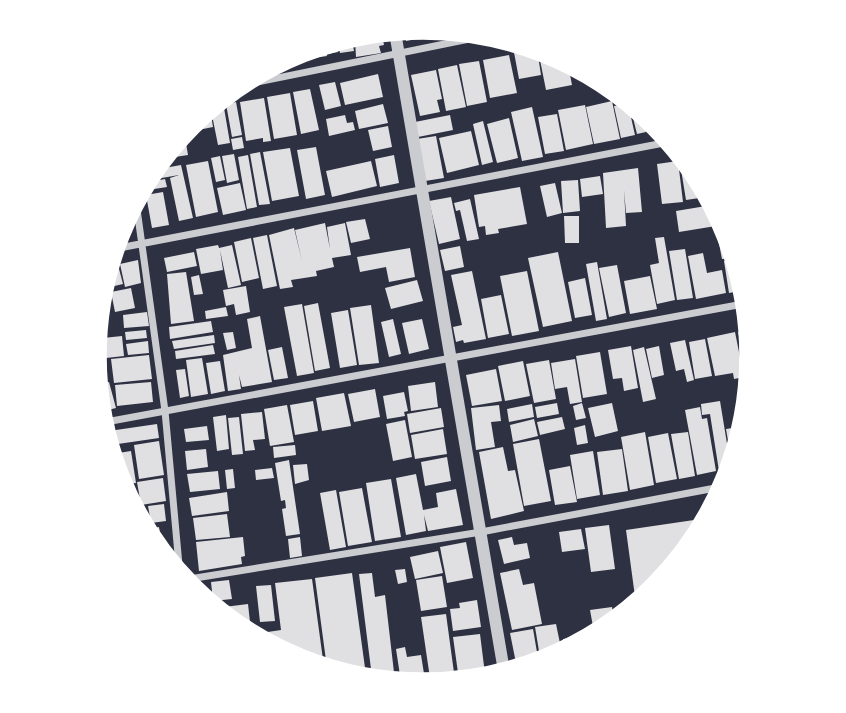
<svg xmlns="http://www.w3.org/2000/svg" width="846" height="713" viewBox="0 0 846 713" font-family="Lato,sans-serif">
<rect width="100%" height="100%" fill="#2d3142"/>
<!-- building -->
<path fill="#e0e0e3" d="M423,26L444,30L445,34L406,41L404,30Z
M382,35L384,45L379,46L381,53L356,57L355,40Z
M352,40L354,51L340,53L338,43Z
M336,44L338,52L328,54L327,45Z
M325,46L327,56L307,59L306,50Z
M520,46L537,49L541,75L519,79L513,47Z
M302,50L304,60L286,63V59Z
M538,50L550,52L568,64L572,85L546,90Z
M509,55L517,93L490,98L483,60Z
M479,61L487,102L467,106L459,64Z
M457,65L466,107L446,111L438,69Z
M436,70L442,99L437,100L440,112L420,116L411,75Z
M378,74L383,97L345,105L340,83Z
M335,82L341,106L325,110L319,85Z
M310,89L319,130L301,134L293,92Z
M290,93L297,135L274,139L267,97Z
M264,98L271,141L263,142V138L246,141L240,102Z
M612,101L620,139L594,144L586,107Z
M236,102L242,135L232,137L226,104Z
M383,104L388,123L359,129L355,111Z
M628,104L635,135L621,138L614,106Z
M585,105L593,144L566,150L558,110Z
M630,106L642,113L646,132L637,134Z
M532,107L543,157L522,161L511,112Z
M224,108L230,143L218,145L211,110Z
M210,109L213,127L188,132L190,123Z
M557,114L564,151L545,154L538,117Z
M345,115L347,123L353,122L355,130L329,136L326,119Z
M450,115L453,130L418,137L415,122Z
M644,115L657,123L660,129L648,132Z
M509,118L518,158L497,163L487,124Z
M483,121L493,162L482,165L473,124Z
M388,126L392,147L373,151L368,130Z
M184,131L188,155L175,157L173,147Z
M471,131L479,165L447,173L439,138Z
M436,136L444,178L425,181L417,139Z
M242,137L244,148L233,150L231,139Z
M316,147L325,195L306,199L297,150Z
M290,148L299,196L272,201L263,152Z
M260,152L270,204L259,205L250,154Z
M234,154L239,180L227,183L222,156Z
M248,155L257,207L247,209L238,157Z
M394,155L399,183L380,187L375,159Z
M220,156L225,180L216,182L211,158Z
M679,157L694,179L706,197L686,200Z
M208,161L218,212L196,217L186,165Z
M371,161L377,186L332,197L326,171Z
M678,161L683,202L662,204L657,164Z
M181,165L193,218L179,221L170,178L179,175L156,179L155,175L159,169Z
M638,168L642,212L626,213L624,190L626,226L606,228L603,173Z
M600,176L603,194L582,197L580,179Z
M165,179L167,187L148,190L150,182Z
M578,180L580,211L563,213L561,181Z
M240,183L246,210L223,215L217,188Z
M555,183L562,213L547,217L540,186Z
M520,187L527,224L498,229L499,233L486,235L485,226L479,227L474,195Z
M163,192L169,225L152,228L146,195Z
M451,197L460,239L439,244L429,201Z
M470,199L479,239L467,241L460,210L456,211L454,203Z
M712,205L722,225L679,232L676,211Z
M129,214L132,229L118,232V230Z
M564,216H579V243H565Z
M365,219L370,239L351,243L346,222Z
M325,223L330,249L327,227L345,223L351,255L332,258L334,267L316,271L317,276L291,280L293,287L280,289L269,235L294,228L302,261L295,230Z
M725,226L734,258L722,259L716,228Z
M267,235L277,286L263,289L253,238Z
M664,237L675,300L657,304L650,265L659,263L655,238Z
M251,238L259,278L242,282L234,242Z
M218,245L219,248L232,245L241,285L228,288L220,250L223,270L201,274L196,249Z
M460,246L464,267L445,271L440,250Z
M410,248L415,277L389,282L386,267L360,272L357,257Z
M685,249L693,298L677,300L669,251Z
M194,252L197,266L167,272L164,258Z
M558,252L572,321L543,327L528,258Z
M703,253L707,273L722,270L726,293L696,299L688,256Z
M138,260L141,283L125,287L120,264Z
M734,260L740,291L729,293L724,261Z
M597,262L607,319L596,321L586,264Z
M118,265L123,284L106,288L111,266Z
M617,265L626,313L609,317L599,268Z
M472,271L486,339L464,343L463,340L456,342L453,327L462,325L451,275Z
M527,271L539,331L512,336L500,276Z
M186,272L194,321L171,324L167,274Z
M199,275L203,294L194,295L191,277Z
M650,276L657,309L630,314L624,281Z
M585,278L592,315L575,318L568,282Z
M417,280L423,301L391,309L385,288Z
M246,286L250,312L236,315L234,304L226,306L223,290Z
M131,288L135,308L115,312L111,292Z
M501,295L509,334L488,338L481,299Z
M104,298L108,314L101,315Z
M318,303L330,368L315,371L304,306Z
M302,304L314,373L297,376L284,307Z
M371,305L379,363L359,365L350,308Z
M226,307L228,316L206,319L205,311Z
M348,310L357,365L340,368L331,313Z
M147,312L149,326L124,328L123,315Z
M260,316L272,382L242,387L239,375L241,389L228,391L223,355L252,348L247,319Z
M393,319L401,354L389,357L381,322Z
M422,319L429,349L409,354L402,323Z
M211,321L213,332L170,339L169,327Z
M146,330L147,338L126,340L125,332Z
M748,330L753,357L750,373L747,374L738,332Z
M233,332L236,348L227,350L223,333Z
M735,332L744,377L734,379L733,373L715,376L707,338Z
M214,335L215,343L174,349L172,341Z
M122,336L124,356L106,358L103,338Z
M705,339L712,376L695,379L689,342Z
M685,340L694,380L687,382L684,369L676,371L670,343Z
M148,341L149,353L128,355L126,344Z
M213,345L215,354L176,359L175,351Z
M631,346L638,388L624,391L622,378L613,379L608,350Z
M659,346L664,375L652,378L646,349Z
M282,347L288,378L274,380L268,350Z
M644,347L656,399L643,402L633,350Z
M600,352L607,394L583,398L576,356Z
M149,355L152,379L114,383L111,359Z
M202,358L208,394L191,397L186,360Z
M102,359L107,379L98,381L94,361Z
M575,359L582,402L570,404L567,387L555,389L551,363Z
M549,360L556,399L534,403L526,364Z
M220,361L225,391L211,394L206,363Z
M523,361L530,396L505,401L498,366Z
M185,369L189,396L180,398L176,370Z
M496,369L502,401L472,406L466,375Z
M109,382L116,408L104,411L98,385Z
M151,382L153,402L117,406L115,385Z
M435,382L438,407L411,411L408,386Z
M375,389L380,417L354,422L348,394Z
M404,392L408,411L404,412L405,416L387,419L383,396Z
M344,393L351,426L322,431L316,398Z
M313,401L318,431L295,435L290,405Z
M720,401L731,468L719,471L710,414L702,415L701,404Z
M557,403L559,414L537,418L535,407Z
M582,403L586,418L576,420L573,406Z
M612,403L618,431L595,437L588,408Z
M532,404L534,417L509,422L507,409Z
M287,405L294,442L270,446L264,409Z
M499,405L501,421L491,422L495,447L476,450L471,408Z
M700,407L702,419L707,418L716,471L697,475L685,410Z
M441,408L444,427L410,433L407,414Z
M262,412L265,439L253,440L255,450L245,451L241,414Z
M226,415L229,449L217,451L213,417Z
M239,417L243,454L232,455L228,418Z
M562,417L565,429L540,435L537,422Z
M534,419L538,436L513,442L510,425Z
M405,420L412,457L393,461L386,424Z
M157,424L159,438L111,445L109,431Z
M585,425L588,443L577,445L574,428Z
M207,426L209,440L186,442L184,429Z
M739,427L732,464L726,429Z
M443,429L447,454L415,459L411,435Z
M645,432L654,485L630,490L621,437Z
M688,432L695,476L679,479L671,434Z
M668,433L677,479L656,483L648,437Z
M539,439L551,501L524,506L513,444Z
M159,441L164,475L139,479L134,445Z
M295,445L296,455L274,458L273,447Z
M503,447L508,471L515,470L524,511L491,519L479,452Z
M206,449L208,467L187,470L185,451Z
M622,449L628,491L603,495L597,452Z
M131,451L136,483L120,485L112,454Z
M593,451L600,495L577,499L570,455Z
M447,457L451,481L425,486L421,462Z
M289,460L300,534L286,536L282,509L286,508L285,500L281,501L275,463Z
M307,464L309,480L295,484L293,465Z
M570,466L577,502L555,505L549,470Z
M272,468L274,478L256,480L255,470Z
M233,469L235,488L227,489L225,470Z
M218,471L220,489L190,492L187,474Z
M416,474L423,510L438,507L436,493L456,489L463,525L428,531L424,515L426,531L406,535L396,478Z
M163,478L166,501L141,505L137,482Z
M391,479L401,537L375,541L366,483Z
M362,488L372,542L348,546L339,492Z
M135,489L138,505L133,506L123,490Z
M336,490L346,547L330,550L320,493Z
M227,492L229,511L192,516L189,498Z
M164,504L166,521L151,523L148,506Z
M147,511L149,522L145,523L138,512Z
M227,514L230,537L196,540L193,518Z
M694,520L695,532L656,590L636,604L626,530Z
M609,525L615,569L591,572L585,528Z
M159,527L163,550L148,529Z
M581,529L585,549L562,552L559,532Z
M243,537L245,556L241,557L242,564L199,571L196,542Z
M300,537L302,556L290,558L288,539Z
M512,537L514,545L527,543L530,558L504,564L498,540Z
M466,542L473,578L447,583L440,547Z
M438,551L443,573L415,579L410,557Z
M405,569L407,582L398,584L395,570Z
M519,569L523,585L534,583L542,624L512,630L500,573Z
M352,573L366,675L327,668L315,578Z
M372,573L375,597L385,595L395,681L372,677L359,574Z
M442,576L447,607L421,611L416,580Z
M312,579L324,667L296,661L262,639L261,633L281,630L275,583Z
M229,580L232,599L213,601L211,582Z
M271,585L275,621L260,622L256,586Z
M477,600L481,627L453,631L450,609L460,608L459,603Z
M248,604L251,631L216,608Z
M612,607L614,618L594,632L590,610Z
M446,614L455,680L431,685L421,617Z
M556,624L562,653L541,663L535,627Z
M533,629L539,664L517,668L510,633Z
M480,634L485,674L459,680L453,637Z
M588,636L564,652L563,639Z
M405,647L407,657L421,655L426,686L401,682L396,649Z"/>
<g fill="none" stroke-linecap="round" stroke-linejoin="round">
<!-- minor -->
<path stroke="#caccd0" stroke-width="7" d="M248,84L479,37
M136,202L165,411L180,576
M114,249L669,142
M106,422L743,304
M183,580L481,532L726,486"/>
<!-- tertiary -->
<path stroke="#caccd0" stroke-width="12" d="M395,32L504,671"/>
</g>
<!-- crop -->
<path d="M0 0H846V713H0ZM105 356a318 318 0 1 1 636 0a318 318 0 1 1-636 0Z" fill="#fff" fill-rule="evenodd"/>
<path fill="none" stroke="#fff" stroke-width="3.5" d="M105 356a318 318 0 1 1 636 0a318 318 0 1 1-636 0Z"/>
</svg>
